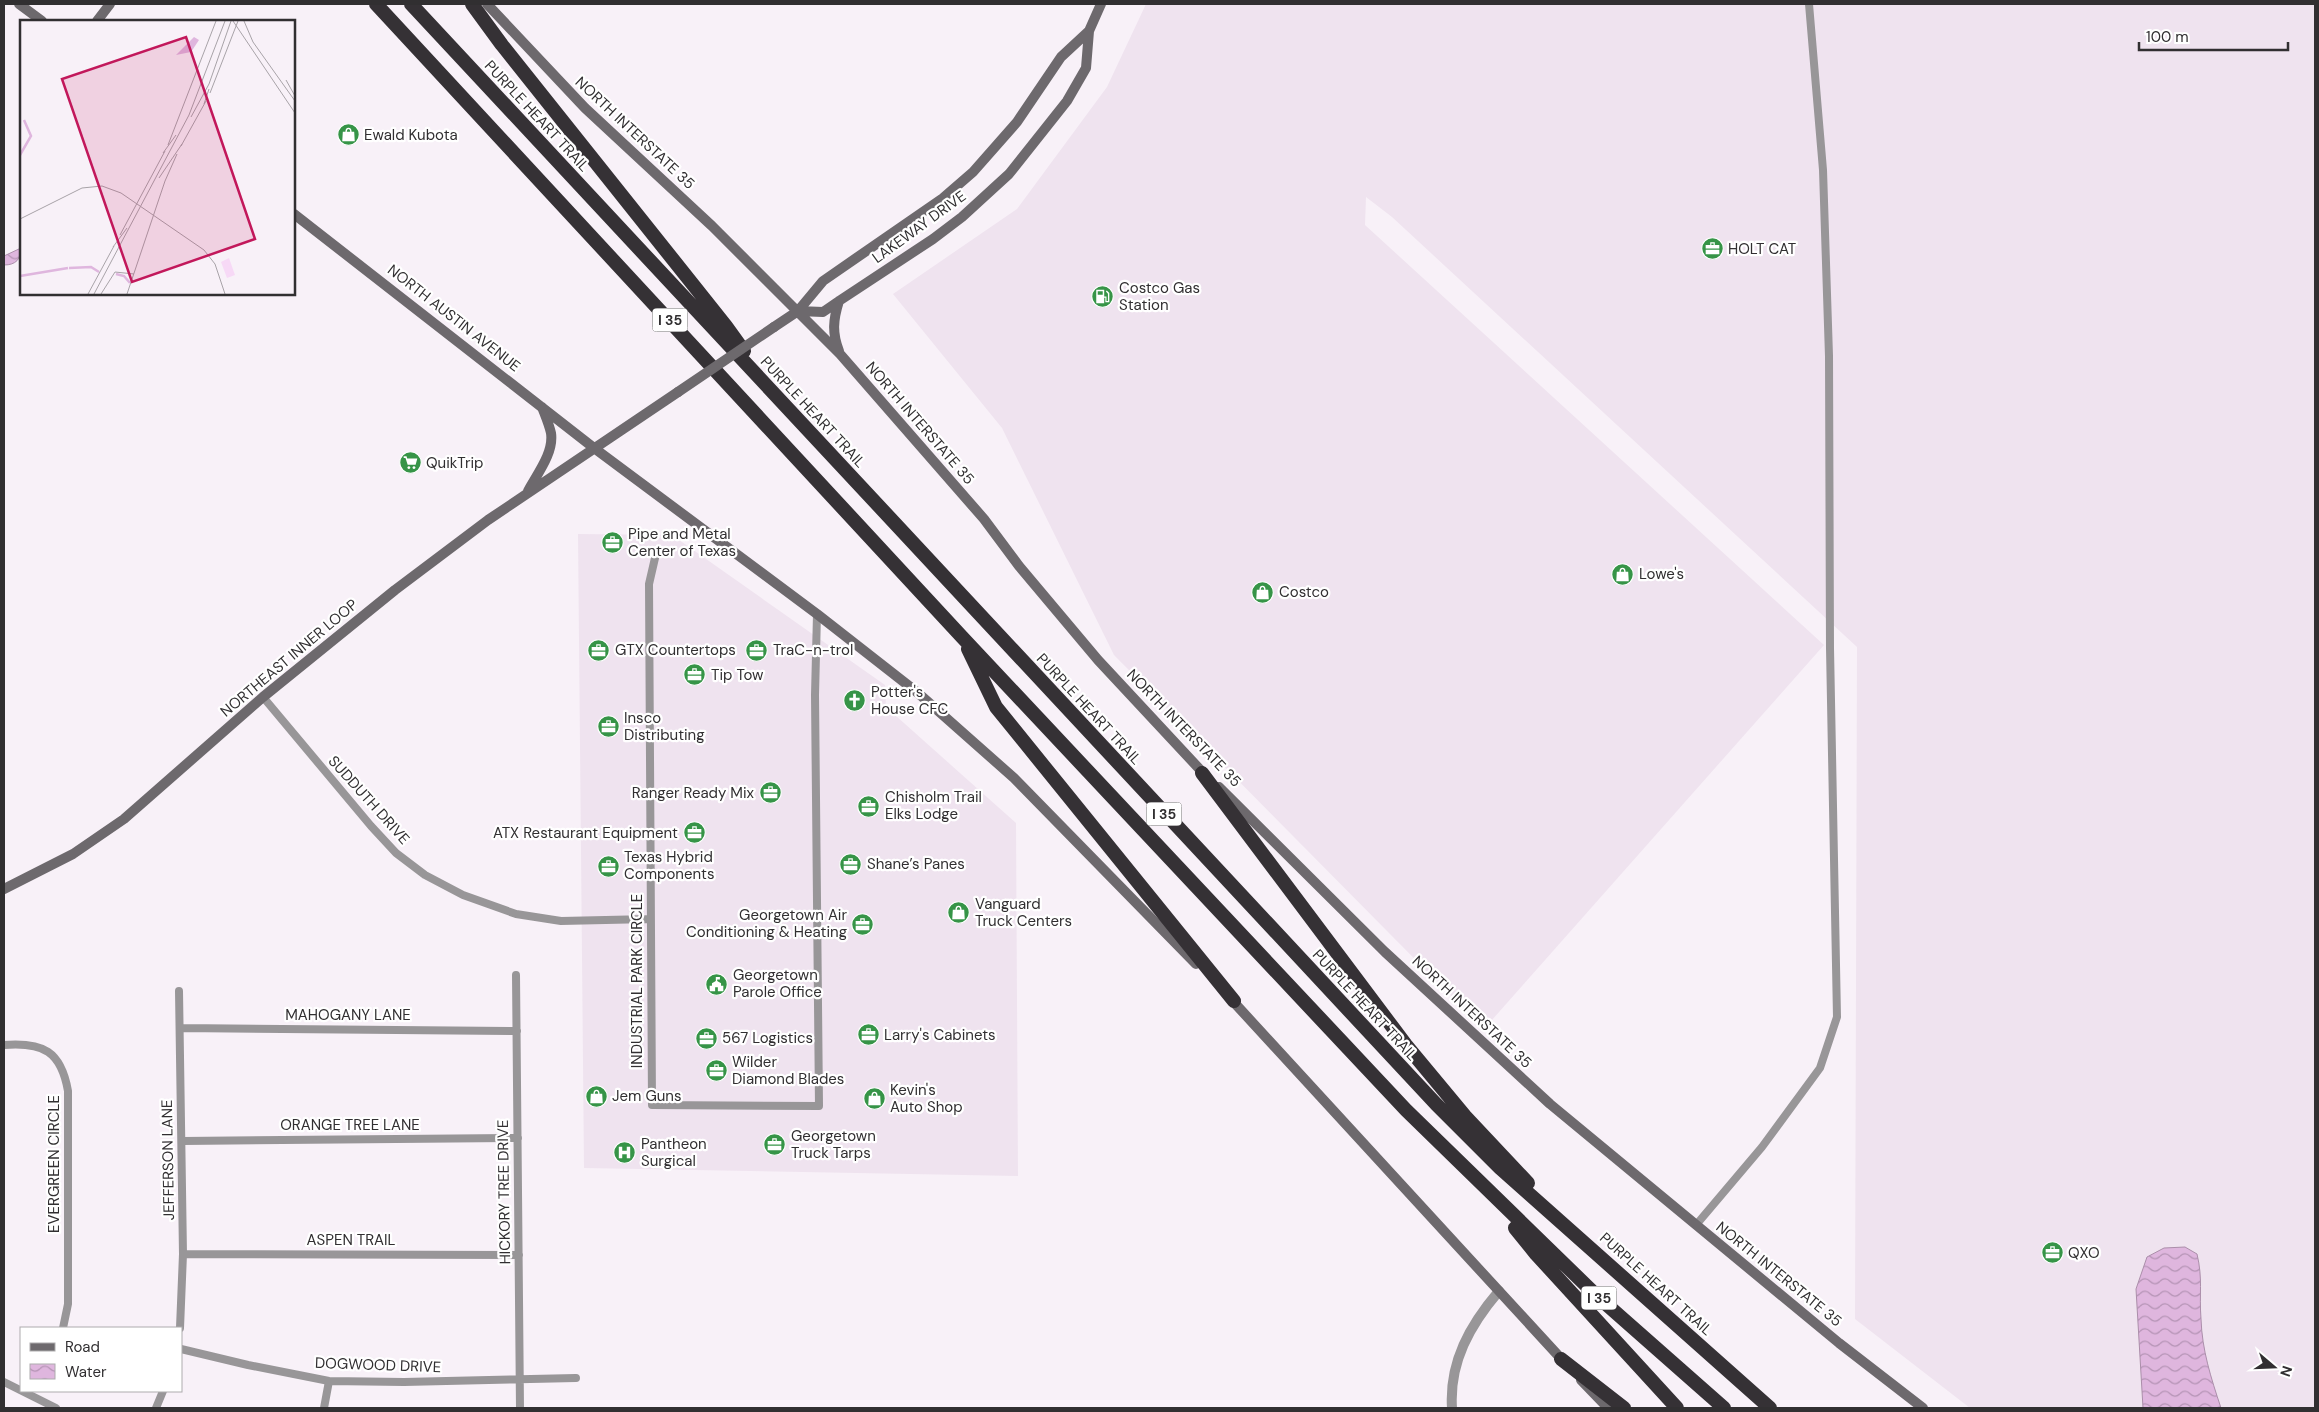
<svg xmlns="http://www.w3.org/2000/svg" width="2319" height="1412" viewBox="0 0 2319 1412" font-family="'DM Sans',sans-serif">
<defs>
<pattern id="water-waves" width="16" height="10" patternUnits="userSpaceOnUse" patternTransform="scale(1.25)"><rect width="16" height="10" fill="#dfb6de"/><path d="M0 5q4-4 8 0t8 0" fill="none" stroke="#b594b5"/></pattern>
</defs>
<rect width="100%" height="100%" fill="#f8f1f8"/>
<!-- built -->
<path fill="#efe3ef" d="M1146,4H2315V1408H1970L1855,1319L1857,647L1392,217L1366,197L1365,225L1824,645L1484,1029L1114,655L1002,428L893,294L1017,209L1107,87Z
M578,534L672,535L885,685L886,707L1016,823L1018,1176L584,1168Z"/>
<!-- water -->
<path fill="url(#water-waves)" stroke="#ab8eaa" d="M21,248C21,259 16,265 4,265V256Z
M2185,1247L2197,1254C2203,1279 2199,1294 2201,1319C2202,1350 2211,1378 2221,1408H2143L2136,1289L2147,1257L2164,1248Z"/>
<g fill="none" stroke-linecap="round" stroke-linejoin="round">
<!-- minor -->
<path stroke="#989698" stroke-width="8" d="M655,558L649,584L652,1105L819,1106L815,695L817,614
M263,697L371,826L396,853L425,875L463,895L516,914L561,921L650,919
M516,975L520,1408
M179,991L183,1254L180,1328
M180,1028L517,1031
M4,1045C43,1042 61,1051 68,1091V1304L63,1328
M183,1141L518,1138
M1696,1225L1762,1147L1820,1068L1837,1017L1830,648L1829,356L1823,170L1809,4
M183,1254L519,1255
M181,1349L248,1365L329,1381L404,1382L576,1378
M4,1382L56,1408
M156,1408L163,1391
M324,1408L329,1381"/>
<!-- tertiary -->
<path stroke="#989698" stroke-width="10" d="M1452,1408C1449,1362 1470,1325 1499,1291"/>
<!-- secondary -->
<path stroke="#6d696d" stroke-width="10" d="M19,4L42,21
M487,4L585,108L712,226L840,354L984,519L1019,566L1098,660L1206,776
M97,21L110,4
M294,214L594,448L817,614L918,693L1014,778L1196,964
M839,301C833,320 832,333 839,351
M798,311L823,312L839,301L933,239L962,217L1009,174L1067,101L1086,68L1089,31L1101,4
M774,327L798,311L823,281L943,198L973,172L1017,122L1061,57L1089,31
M528,491C537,474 554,453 551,433C549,424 545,415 542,407
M1219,787L1385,952L1550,1104L1839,1343L1923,1408
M4,889L73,854L124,819L263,697L395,590L488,520L678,392
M1229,997L1566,1364
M1581,1380L1608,1408"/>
<!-- motorway -->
<path stroke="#353135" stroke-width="14" d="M376,4L962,637L1406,1110L1597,1296L1724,1408
M411,4L1436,1104L1500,1168L1770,1408
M472,4L502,45L726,326L744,351
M968,649L996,707L1234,1001
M1202,773L1406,1045L1465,1116L1528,1183
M1515,1228L1536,1254L1677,1408
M1561,1359L1624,1408"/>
<!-- secondary-bridge -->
<path stroke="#6d696d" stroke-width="10" d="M678,392L774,327"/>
</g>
<!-- icons -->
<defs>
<symbol id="shop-disc" viewBox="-11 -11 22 22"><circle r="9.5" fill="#369447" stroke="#fff"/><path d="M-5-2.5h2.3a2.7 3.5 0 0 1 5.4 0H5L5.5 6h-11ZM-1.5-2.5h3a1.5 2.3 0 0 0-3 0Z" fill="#fff"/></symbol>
<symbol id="office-disc" viewBox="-11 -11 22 22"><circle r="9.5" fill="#369447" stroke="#fff"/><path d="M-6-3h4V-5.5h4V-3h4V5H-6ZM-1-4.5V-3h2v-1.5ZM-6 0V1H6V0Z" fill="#fff"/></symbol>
<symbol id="fuel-disc" viewBox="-11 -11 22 22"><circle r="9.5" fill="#369447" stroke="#fff"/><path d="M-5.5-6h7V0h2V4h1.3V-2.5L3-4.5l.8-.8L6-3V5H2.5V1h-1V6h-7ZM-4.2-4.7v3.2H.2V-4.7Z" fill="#fff"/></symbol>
<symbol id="supermarket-disc" viewBox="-11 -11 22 22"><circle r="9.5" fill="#369447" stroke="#fff"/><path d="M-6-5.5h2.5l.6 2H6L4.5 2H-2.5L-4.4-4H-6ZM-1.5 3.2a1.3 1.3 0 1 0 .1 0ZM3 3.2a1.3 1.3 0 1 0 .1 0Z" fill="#fff"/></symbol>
<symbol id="church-disc" viewBox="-11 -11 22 22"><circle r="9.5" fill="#369447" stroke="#fff"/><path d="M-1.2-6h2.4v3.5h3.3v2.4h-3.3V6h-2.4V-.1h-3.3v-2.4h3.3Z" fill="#fff"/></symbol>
<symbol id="civic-disc" viewBox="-11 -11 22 22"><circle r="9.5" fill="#369447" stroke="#fff"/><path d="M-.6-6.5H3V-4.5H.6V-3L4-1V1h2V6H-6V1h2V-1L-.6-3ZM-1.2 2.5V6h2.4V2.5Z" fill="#fff"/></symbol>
<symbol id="hospital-disc" viewBox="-11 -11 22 22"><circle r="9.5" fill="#369447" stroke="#fff"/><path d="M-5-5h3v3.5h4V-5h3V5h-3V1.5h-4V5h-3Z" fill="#fff"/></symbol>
</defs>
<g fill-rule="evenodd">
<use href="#shop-disc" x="336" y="122" width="25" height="25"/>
<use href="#office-disc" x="1700" y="236" width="25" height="25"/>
<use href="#fuel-disc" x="1090" y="284" width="25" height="25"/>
<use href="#supermarket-disc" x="398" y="450" width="25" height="25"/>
<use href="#office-disc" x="600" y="530" width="25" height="25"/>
<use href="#shop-disc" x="1610" y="562" width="25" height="25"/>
<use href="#shop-disc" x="1250" y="580" width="25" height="25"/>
<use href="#office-disc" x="586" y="638" width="25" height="25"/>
<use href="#office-disc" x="744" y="638" width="25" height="25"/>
<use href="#office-disc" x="682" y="662" width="25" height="25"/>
<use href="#church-disc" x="842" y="688" width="25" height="25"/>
<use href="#office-disc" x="596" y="714" width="25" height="25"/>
<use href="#office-disc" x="758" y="780" width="25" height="25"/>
<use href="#office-disc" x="856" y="794" width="25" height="25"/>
<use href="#office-disc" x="682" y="820" width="25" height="25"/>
<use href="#office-disc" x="838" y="852" width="25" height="25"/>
<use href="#office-disc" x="596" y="854" width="25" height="25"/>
<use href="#shop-disc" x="946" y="900" width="25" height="25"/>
<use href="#office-disc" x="850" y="912" width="25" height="25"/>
<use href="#civic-disc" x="704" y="972" width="25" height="25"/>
<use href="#office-disc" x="856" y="1022" width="25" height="25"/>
<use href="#office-disc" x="694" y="1026" width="25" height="25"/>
<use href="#office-disc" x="704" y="1058" width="25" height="25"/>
<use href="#shop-disc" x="584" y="1084" width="25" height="25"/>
<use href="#shop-disc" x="862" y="1086" width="25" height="25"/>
<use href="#office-disc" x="762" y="1132" width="25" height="25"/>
<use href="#hospital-disc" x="612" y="1140" width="25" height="25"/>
<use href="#office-disc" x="2040" y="1240" width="25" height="25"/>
</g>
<g text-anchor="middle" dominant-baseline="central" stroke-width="4.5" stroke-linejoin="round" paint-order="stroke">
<!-- shield labels -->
<g fill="#fff" stroke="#6f6d6f" stroke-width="1">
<rect x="652.5" y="308.5" width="35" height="23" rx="4"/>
<rect x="1146.5" y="802.5" width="35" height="23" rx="4"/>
<rect x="1581.5" y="1286.5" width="35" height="23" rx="4"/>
</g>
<g font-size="14" font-weight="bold" fill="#312f31">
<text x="670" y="320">I 35</text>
<text x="1164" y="814">I 35</text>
<text x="1599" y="1298">I 35</text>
</g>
<!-- street labels -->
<g font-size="15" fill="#312f31" stroke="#fff">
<text transform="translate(537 116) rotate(47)">PURPLE HEART TRAIL</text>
<text transform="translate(635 133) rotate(43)">NORTH INTERSTATE 35</text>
<text transform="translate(919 227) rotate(-36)">LAKEWAY DRIVE</text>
<text transform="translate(454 318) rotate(38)">NORTH AUSTIN AVENUE</text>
<text transform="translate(813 412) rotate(47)">PURPLE HEART TRAIL</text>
<text transform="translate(920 423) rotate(49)">NORTH INTERSTATE 35</text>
<text transform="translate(289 658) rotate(-40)">NORTHEAST INNER LOOP</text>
<text transform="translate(1089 709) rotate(47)">PURPLE HEART TRAIL</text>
<text transform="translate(1184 728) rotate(46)">NORTH INTERSTATE 35</text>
<text transform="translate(369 800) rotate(48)">SUDDUTH DRIVE</text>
<text transform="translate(637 981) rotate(-90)">INDUSTRIAL PARK CIRCLE</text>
<text transform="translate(1365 1005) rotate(47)">PURPLE HEART TRAIL</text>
<text transform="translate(1472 1012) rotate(43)">NORTH INTERSTATE 35</text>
<text x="348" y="1015">MAHOGANY LANE</text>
<text x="350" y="1125">ORANGE TREE LANE</text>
<text transform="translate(168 1160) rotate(-91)">JEFFERSON LANE</text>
<text transform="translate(54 1164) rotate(-90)">EVERGREEN CIRCLE</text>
<text transform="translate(504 1192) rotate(-91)">HICKORY TREE DRIVE</text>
<text x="351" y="1240">ASPEN TRAIL</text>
<text transform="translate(1779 1274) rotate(39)">NORTH INTERSTATE 35</text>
<text transform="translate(1656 1284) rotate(42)">PURPLE HEART TRAIL</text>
<text transform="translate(378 1365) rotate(2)">DOGWOOD DRIVE</text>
</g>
<!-- poi labels -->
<g font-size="15" fill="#312f31" stroke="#fff" text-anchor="start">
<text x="364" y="135">Ewald Kubota</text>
<text x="1728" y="249">HOLT CAT</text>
<text x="1119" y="288">Costco Gas<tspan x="1119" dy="17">Station</tspan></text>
<text x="426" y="463">QuikTrip</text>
<text x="628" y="534">Pipe and Metal<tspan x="628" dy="17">Center of Texas</tspan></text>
<text x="1639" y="574">Lowe's</text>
<text x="1279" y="592">Costco</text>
<text x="615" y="650">GTX Countertops</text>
<text x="773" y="650">TraC-n-trol</text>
<text x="711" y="675">Tip Tow</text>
<text x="871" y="692">Potter's<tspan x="871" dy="17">House CFC</tspan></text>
<text x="624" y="718">Insco<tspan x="624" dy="17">Distributing</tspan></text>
<text x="754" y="793" text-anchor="end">Ranger Ready Mix</text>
<text x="885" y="797">Chisholm Trail<tspan x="885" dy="17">Elks Lodge</tspan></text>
<text x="678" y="833" text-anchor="end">ATX Restaurant Equipment</text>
<text x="624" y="857">Texas Hybrid<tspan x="624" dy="17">Components</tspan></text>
<text x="867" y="864">Shane’s Panes</text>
<text x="975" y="904">Vanguard<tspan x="975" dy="17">Truck Centers</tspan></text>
<text x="847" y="915" text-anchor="end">Georgetown Air<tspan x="847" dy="17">Conditioning &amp; Heating</tspan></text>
<text x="733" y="975">Georgetown<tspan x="733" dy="17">Parole Office</tspan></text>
<text x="884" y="1035">Larry's Cabinets</text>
<text x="722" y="1038">567 Logistics</text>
<text x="732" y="1062">Wilder<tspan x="732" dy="17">Diamond Blades</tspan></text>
<text x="890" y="1090">Kevin's<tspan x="890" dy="17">Auto Shop</tspan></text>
<text x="612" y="1096">Jem Guns</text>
<text x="791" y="1136">Georgetown<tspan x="791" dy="17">Truck Tarps</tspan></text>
<text x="641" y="1144">Pantheon<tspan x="641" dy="17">Surgical</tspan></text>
<text x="2068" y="1253">QXO</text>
</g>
</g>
<!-- overview -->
<g transform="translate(20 20)">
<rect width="275" height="275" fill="#f8f1f8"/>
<path d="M209,238L215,255L207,258L201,242Z" fill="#f7d9f6"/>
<path d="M174,17L179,20L171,32L156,35Z" fill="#dfb6de"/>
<path fill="none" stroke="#dfb6de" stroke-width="2.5" d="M0,135L11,116L4,100M49,248L71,247L79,252M96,254L104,256L110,263M0,256L48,248"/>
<path fill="none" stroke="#a8a3a8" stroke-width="1" d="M213,1L275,93M224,1L233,22L275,81M266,60L275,76M190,73L218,1M184,84L189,69M171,97L189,64L211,1M148,125L196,1M161,126L186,81M143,133L156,115M139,158L162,124M82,166L101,173L184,230L195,244L205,274M0,199L62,168L82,166M100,215L145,131M93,227L107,208M68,274L94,226M74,274L169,95L205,1M81,274L95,252L114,254M107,274L145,161L157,134"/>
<path fill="#c2185b" fill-opacity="0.15" stroke="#c2185b" stroke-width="2.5" d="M166,17L235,219L112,262L42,59Z"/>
<rect width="275" height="275" fill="none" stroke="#312f31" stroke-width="2.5"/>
</g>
<!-- border -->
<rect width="2319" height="1412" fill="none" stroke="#312f31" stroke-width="10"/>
<!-- legend -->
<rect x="20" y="1327" width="162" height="65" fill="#ffffff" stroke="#adacad"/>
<rect x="30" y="1343" width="25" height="8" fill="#6d696d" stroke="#adacad"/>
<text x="65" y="1352" font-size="15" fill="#312f31">Road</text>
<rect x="30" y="1364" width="25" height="15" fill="url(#water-waves)" stroke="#adacad"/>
<text x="65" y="1377" font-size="15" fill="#312f31">Water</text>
<!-- north arrow -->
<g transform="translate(2274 1367) rotate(109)" stroke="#ffffff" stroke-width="4" paint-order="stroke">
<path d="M0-4L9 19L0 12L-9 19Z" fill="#312f31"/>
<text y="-8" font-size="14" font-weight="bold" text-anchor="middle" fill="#312f31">N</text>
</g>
<!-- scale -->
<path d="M2139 42v8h149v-8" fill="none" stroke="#312f31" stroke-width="2.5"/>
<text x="2146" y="42" font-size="15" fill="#312f31" stroke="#ffffff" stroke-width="4" paint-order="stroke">100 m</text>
</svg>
